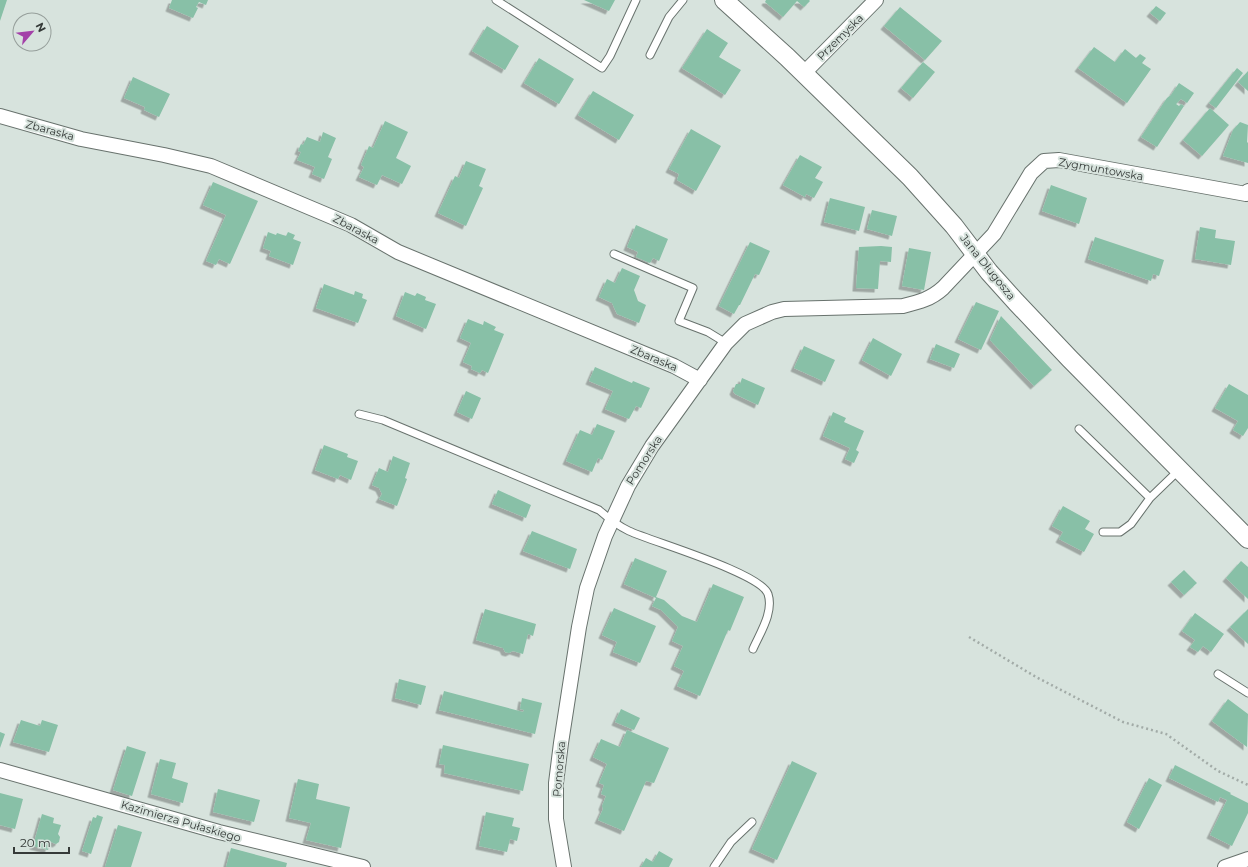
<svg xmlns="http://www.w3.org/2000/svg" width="1248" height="867" viewBox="0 0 1248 867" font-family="Montserrat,sans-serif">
<defs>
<filter id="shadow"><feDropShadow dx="-3.5" dy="3.5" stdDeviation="0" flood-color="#0004"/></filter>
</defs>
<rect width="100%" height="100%" fill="#d7e3dd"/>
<!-- building -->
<path fill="#88c0a7" filter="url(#shadow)" d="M0,0H7L0,21Z
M172,0H208L206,5L199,2L196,7L198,8L193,18L169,8Z
M584,0H615L609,11Z
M766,0H809L810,1L804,7L797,1L783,17L765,2Z
M1156,6L1166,13L1160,21L1150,13Z
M900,7L942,41L925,60L884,26Z
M487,26L519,46L505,70L472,51Z
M707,29L728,43L719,57L741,70L725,95L682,68Z
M1094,47L1115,62L1125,49L1136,58L1140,54L1146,58L1142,63L1151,69L1127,103L1078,68Z
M539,58L574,79L559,104L524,83Z
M923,62L935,72L913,98L901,88Z
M1237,68L1243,73L1216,108L1209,103Z
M1248,71V91L1238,82Z
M133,77L170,94L159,117L144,110L145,107L124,98Z
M1179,83L1194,93L1187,103L1181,99L1176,104L1179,106L1181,104L1184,106L1157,147L1141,137L1167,98L1171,95Z
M593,91L634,115L619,140L578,115Z
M1210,108L1229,125L1202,156L1183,140Z
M385,121L408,132L396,158L411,166L402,184L382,175L377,185L359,177L364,167L361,165L369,146L373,148Z
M1240,122L1248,125L1247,142L1248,143V163L1223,156L1233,130Z
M691,129L721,146L696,191L677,180L679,174L669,169Z
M323,132L336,138L328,157L332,159L324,179L312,174L315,167L297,160L301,152L298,151L301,144L303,145L307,137L320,142Z
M800,155L822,167L815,178L823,182L814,198L806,194L805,197L783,185Z
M466,161L486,169L479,186L483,188L466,226L438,213L455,176L459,178Z
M213,182L258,201L230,264L219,259L216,265L206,261L226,215L203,205Z
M1051,185L1087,198L1079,224L1042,211Z
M830,198L865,207L859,231L824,222Z
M872,210L897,216L892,236L867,229Z
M636,225L668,239L659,261L653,258L650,263L636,257L638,252L627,247Z
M1200,227L1216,230L1215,238L1235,241L1231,265L1195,259Z
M268,232L276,235L277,233L286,236L288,232L295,235L293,239L301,242L293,265L269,256L271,251L263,248Z
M1095,237L1164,260L1159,276L1153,274L1151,281L1088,259Z
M750,242L770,251L759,275L755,274L740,305H739L734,314L719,306Z
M881,246L892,247L891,262L880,261L878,289L856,288L859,247Z
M909,248L931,252L924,290L902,286Z
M622,268L640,276L634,290L638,301L646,305L639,323L617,314L612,303L599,297L607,279L615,283Z
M324,284L354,295L355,291L363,294L362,298L367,300L358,323L316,308Z
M405,292L415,296L417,293L426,297L425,300L436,304L426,329L396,316Z
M976,302L999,311L981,350L958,339Z
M1001,316L1052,370L1034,386L990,340Z
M468,319L483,325L484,321L496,327L494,330L504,334L488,373L482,370L480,373L471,369L472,366L463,362L471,343L460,338Z
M873,338L902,354L891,376L862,360Z
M936,344L960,354L954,368L930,359Z
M804,346L835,360L825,382L794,368Z
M595,367L632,383L633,381L650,388L641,408L636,406L629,419L605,409L613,391L589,381Z
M742,378L765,388L758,405L735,394L733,391L736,384H740Z
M1229,384L1248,395V428L1243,436L1233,430L1238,421L1215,408Z
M466,391L481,398L472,419L457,412Z
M833,412L846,418L844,422L864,431L856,450L859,452L854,463L845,459L850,448L823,436Z
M597,424L615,431L602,460L598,458L592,472L566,461L580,430L592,435Z
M324,445L348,454L347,457L358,461L351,480L340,475L338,479L315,470Z
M393,456L410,463L405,478L407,479L397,506L379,499L382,494L379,488L372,485L379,468L388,472Z
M498,490L531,505L526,518L492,504Z
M1063,506L1090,521L1085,529L1094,534L1084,552L1059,539L1063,532L1052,526Z
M532,531L577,549L570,569L523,551Z
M635,558L667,571L656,597L664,600L682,616L697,622L713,584L744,597L730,631L728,630L700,696L677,686L684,671L674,666L683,646L672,641L678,627L661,610L652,606L656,598L624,584Z
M1241,561L1248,567V599L1226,578Z
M1184,570L1197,583L1184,595L1171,582Z
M614,608L656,626L640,663L613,652L617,642L602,635Z
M485,609L536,624L533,636L528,634L523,654L513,651L509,653L505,652L503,648L476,640Z
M1248,609V644L1230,627Z
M1195,613L1224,634L1211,652L1203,646L1198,652L1190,647L1195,640L1182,631Z
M399,679L426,686L421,705L395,698Z
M444,691L523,712L524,710L520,709L522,698L542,703L535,734L439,710Z
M1228,699L1248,714L1247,747L1212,721Z
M621,709L640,718L634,730L615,722Z
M21,720L40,726L42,720L58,725L49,752L13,742Z
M627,730L669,748L654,783L646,781L624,831L598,820L603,809L602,806L606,796L601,794L604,785L599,783L607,764L593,757L601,739L620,747Z
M0,732L5,734L0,748Z
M443,745L529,764L523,791L444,773L445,765L439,764Z
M127,746L146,752L132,796L113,790Z
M160,759L176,763L172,778L188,783L183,803L151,794Z
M792,761L817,773L777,860L752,849Z
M1175,765L1231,793L1230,794L1248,803V813L1232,846L1210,835L1227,800L1220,797L1218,802L1169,778Z
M1149,778L1162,785L1139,829L1127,822Z
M298,779L319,784L316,799L350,807L341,848L306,840L311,823L289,818Z
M218,789L260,800L254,822L213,812Z
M0,793L23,799L15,829L0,825Z
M486,812L514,818L512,826L520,828L517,841L510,839L507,852L479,846Z
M42,814L54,818L53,823L61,825L58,834L60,837L59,842L56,844L51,842L48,850L33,846Z
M97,815L103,817L91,854L82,851L93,817L96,818Z
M118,825L142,832L131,867H105Z
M231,848L287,863L286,867H226Z
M659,851L673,859L669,867H641L646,858L653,862Z"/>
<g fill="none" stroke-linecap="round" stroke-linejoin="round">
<defs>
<path id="service" d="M496,0L602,68L610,56L636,0
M650,55L669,17L683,0
M614,254L693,288L679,321L708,332L726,343
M359,414L383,420L599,510C608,518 618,526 629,531C653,542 761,573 768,594C774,612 760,633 753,649
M1079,429L1150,498
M1103,532H1120L1131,524L1150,498L1180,469
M1218,674L1248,693
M714,867L731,842L752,822"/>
<path id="minor" d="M804,73L876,0
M0,116L81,139L164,155L211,166L351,225L398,252L674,366L700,380
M0,770L219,832L363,867
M564,867L556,819V783L561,743L579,627L587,588L605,536L628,486L652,446L726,343L745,324L772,312L784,309L903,306C919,302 931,299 943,288L994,234L1031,173L1044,161L1059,160L1246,194L1248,191
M1225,867L1248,859"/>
<path id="tertiary" d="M724,0L787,57L910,177L954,226L989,272L1016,302L1070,359L1248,539"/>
</defs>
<!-- service casing -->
<use href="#service" stroke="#68726d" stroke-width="9"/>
<!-- minor casing -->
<use href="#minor" stroke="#68726d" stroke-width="16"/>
<!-- tertiary casing -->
<use href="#tertiary" stroke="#68726d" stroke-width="20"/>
<!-- path -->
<path stroke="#a2aba7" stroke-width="2.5" stroke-dasharray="2 3" stroke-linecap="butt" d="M969,637L1036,677L1123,722L1166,734L1218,771L1248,785"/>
<!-- service -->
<use href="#service" stroke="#fff" stroke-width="7"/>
<!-- minor -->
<use href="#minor" stroke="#fff" stroke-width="14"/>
<!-- tertiary -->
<use href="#tertiary" stroke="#fff" stroke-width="18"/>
</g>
<g text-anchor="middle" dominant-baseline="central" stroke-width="4" stroke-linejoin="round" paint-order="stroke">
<!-- street labels -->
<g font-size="11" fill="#353a38" stroke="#d7e3dd">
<text transform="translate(840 37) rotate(-45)">Przemyska</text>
<text transform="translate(50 130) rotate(15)">Zbaraska</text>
<text transform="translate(1101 169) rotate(10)">Zygmuntowska</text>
<text transform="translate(356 229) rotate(28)">Zbaraska</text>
<text transform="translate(988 267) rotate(51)">Jana Długosza</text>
<text transform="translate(654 358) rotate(23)">Zbaraska</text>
<text transform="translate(644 460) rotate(-57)">Pomorska</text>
<text transform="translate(559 769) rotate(-85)">Pomorska</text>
<text transform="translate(181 821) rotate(16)">Kazimierza Pułaskiego</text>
</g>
</g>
<!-- north arrow -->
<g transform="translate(32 32) rotate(62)"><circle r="19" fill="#d7e3dd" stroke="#969f9b"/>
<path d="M0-3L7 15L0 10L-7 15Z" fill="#a341a8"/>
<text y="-6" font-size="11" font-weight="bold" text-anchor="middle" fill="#353a38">N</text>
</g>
<!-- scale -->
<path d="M14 847v6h55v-6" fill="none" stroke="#353a38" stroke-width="2"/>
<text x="20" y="847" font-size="12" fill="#353a38" stroke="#d7e3dd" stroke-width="3" paint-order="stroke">20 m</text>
</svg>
